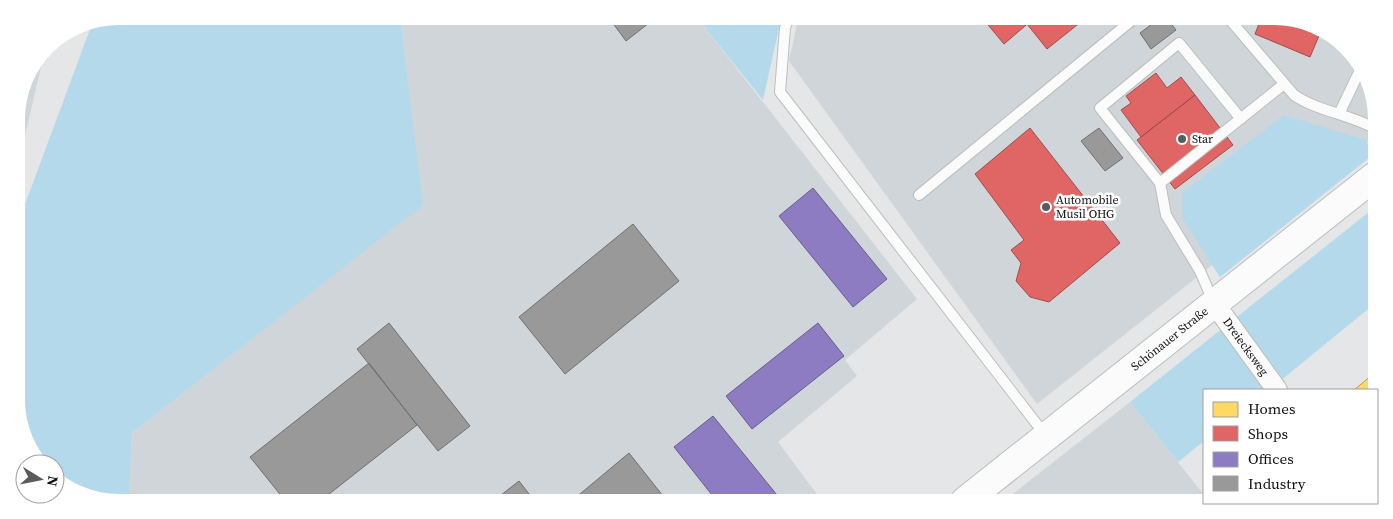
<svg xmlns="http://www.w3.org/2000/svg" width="1393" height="519" viewBox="0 0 1393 519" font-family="'Source Serif 4',serif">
<rect width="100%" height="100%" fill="#e4e6e7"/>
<!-- built -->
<path fill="#cfd5d8" d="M400,18L698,19L917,299L845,360L857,376L778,442L822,501L129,498L132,433L422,205Z
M798,19L1307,22L1351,51L1376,105L1375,136L1037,404L789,61Z
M45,50L17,169L16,112L27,73Z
M1130,402L1204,495V502L1004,501Z"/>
<!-- green -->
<path fill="#b4d9ea" d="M119,16L400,18L423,205L132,433L129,498L86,497L55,477V464H40L18,420L17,226L93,21Z
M698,19H781L763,100Z
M1284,115L1365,140L1375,153L1220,277L1183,219L1182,206L1183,192Z
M1374,208L1373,305L1269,390H1204V441L1178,462L1130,402Z"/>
<!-- homes -->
<path fill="#ffd966" stroke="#b79d4c" d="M1372,375V390H1354Z"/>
<!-- shops -->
<path fill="#e06666" stroke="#a14c4c" d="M984,20H1032L1004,44Z
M1032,20L1082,21L1047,49L1027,24Z
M1260,21L1307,22L1321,31L1310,57L1255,34Z
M1156,73L1167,88L1181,77L1195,95L1141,137L1121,110L1131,103L1126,96Z
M1195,95L1233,145L1175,189L1137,140Z
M1030,128L1120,243L1049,302L1030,297L1016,281L1021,263L1011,250L1024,240L975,174Z"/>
<!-- offices -->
<path fill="#8e7cc3" stroke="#685c8d" d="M813,188L887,279L853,307L779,216Z
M818,323L844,356L752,429L726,396Z
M713,416L781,500H716L674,447Z"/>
<!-- industry -->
<path fill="#999" stroke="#707070" d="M609,18L654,19L626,41Z
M1156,21H1169L1176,30L1151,49L1140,33Z
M1099,128L1123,158L1105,171L1081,141Z
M633,224L679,281L565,374L519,317Z
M389,323L470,426L438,451L357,349Z
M369,363L417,425L324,498H283L250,457Z
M629,453L663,496L658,500L574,499Z
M519,481L533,499H496Z"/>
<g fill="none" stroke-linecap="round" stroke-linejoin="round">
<defs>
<path id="service" d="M788,19L785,28L780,92L1046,436
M1231,21L1294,95C1319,112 1350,114 1376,129
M1339,114L1360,70
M1160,183L1100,108L1179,43L1241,119
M919,195L1131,21
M1213,301L1200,271L1166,215L1160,183L1284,84"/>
<g id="minor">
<path id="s1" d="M1214,303L1277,390"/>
</g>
<g id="primary">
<path id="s2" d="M965,501L1375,176"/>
</g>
</defs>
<!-- service casing -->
<use href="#service" stroke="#bcbebe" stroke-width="12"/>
<!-- minor casing -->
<use href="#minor" stroke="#bcbebe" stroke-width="22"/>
<!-- primary casing -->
<use href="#primary" stroke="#bcbebe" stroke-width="30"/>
<!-- service -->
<use href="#service" stroke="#fbfbfb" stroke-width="10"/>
<!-- minor -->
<use href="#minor" stroke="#fbfbfb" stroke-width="20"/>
<!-- primary -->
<use href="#primary" stroke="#fbfbfb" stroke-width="28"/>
</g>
<!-- markers -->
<g fill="#5a5b5b" stroke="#fff" stroke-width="2">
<circle cx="1182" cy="139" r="5"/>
<circle cx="1046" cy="207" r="5"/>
</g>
<g text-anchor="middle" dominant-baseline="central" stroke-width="5" stroke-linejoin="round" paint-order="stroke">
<!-- poi labels -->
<g font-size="12" fill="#0f1010" stroke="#fff" text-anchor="start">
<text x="1192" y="139">Star</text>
<text x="1056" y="200">Automobile<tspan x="1056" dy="14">Musil OHG</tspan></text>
</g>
<!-- street labels -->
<g font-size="12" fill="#0f1010" stroke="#fff">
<text stroke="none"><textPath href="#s2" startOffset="261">Schönauer Straße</textPath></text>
<text stroke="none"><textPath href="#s1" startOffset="54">Dreiecksweg</textPath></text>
</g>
</g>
<!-- crop -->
<path d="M0 0H1393V519H0ZM119 25H1274A94 94 0 0 1 1368 119V400A94 94 0 0 1 1274 494H119A94 94 0 0 1 25 400V119A94 94 0 0 1 119 25Z" fill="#fff" fill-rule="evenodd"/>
<!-- legend -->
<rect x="1203" y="389" width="175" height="115" fill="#ffffff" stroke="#9f9f9f"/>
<rect x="1213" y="402" width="25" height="15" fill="#ffd966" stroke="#9f9f9f"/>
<text x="1248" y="414" font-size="15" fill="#0f1010">Homes</text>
<rect x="1213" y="426" width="25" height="15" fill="#e06666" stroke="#9f9f9f"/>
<text x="1248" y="439" font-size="15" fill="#0f1010">Shops</text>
<rect x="1213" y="452" width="25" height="15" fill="#8e7cc3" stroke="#9f9f9f"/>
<text x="1248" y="464" font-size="15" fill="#0f1010">Offices</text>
<rect x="1213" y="476" width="25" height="15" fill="#999999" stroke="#9f9f9f"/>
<text x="1248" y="489" font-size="15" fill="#0f1010">Industry</text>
<!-- north arrow -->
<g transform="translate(40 479) rotate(100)"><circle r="24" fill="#ffffff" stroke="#9f9f9f"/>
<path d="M0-4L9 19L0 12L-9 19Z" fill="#5a5b5b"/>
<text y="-8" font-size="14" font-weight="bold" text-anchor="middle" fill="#0f1010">N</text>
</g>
</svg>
